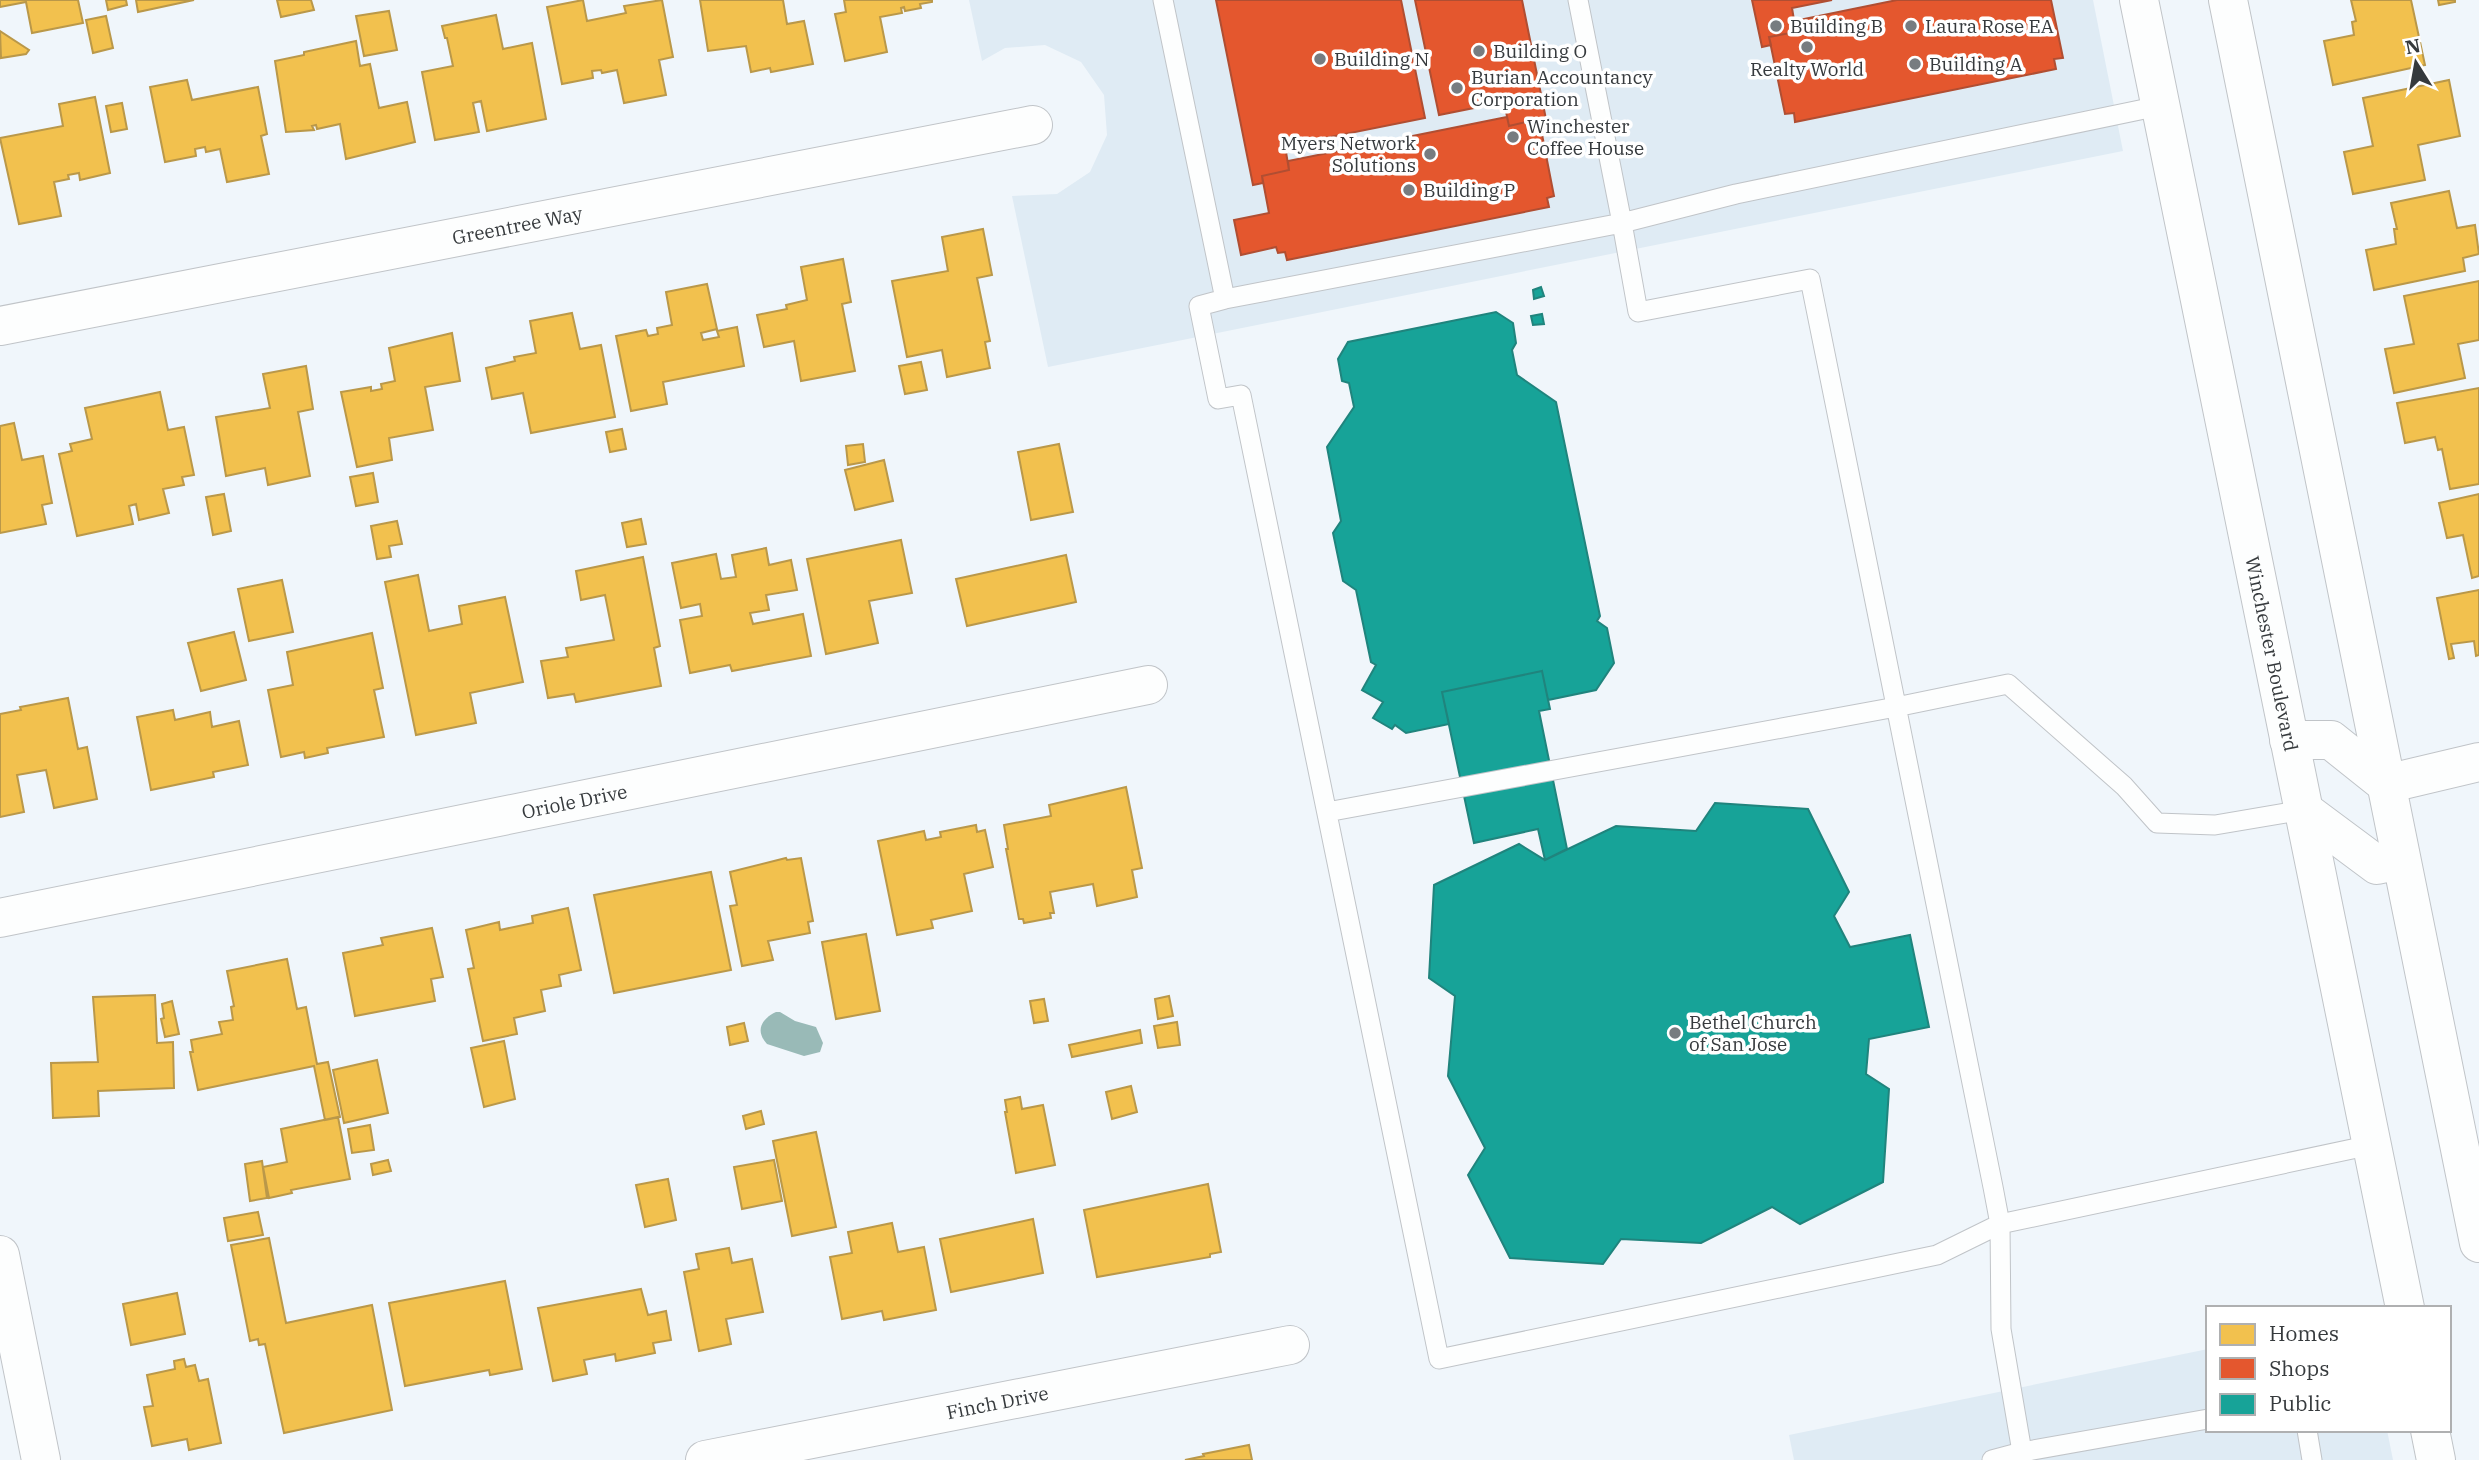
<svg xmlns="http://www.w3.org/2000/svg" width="2479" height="1460" viewBox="0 0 2479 1460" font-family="'IBM Plex Serif',serif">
<rect width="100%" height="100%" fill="#f0f6fb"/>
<!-- built -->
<path fill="#dfebf4" d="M969,0H2093L2123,151L1048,367L1012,196L1057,194L1090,172L1107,135L1104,95L1081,62L1045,45L1005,48L982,61Z
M2208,1349V1430H2387L2393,1460H1794L1789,1435Z"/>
<!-- water -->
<path fill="#99bab7" d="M776,1012H780L795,1021L816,1027L823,1043L820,1052L804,1056L767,1044C755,1031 761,1019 776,1012Z"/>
<!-- homes -->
<path fill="#f2c14e" stroke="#ba9849" stroke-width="2" d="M0,0H78L83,23L32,33L26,2L0,7Z
M106,0H126L127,5L108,10Z
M136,0H194L138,12Z
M277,0H311L314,10L281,17Z
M583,0L587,21L626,13L624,6L662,0L673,57L659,60L666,95L624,103L617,70L602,73L601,70L592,71L593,78L562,84L547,7Z
M700,0H783L787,24L804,21L813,64L771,72L770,68L751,72L746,46L708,51Z
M844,0H932V2L920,4L921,8L905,11L904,7L901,8L902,13L880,17L887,52L845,61L835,14L846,12Z
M2351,0H2411L2425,65L2333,85L2324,41L2354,35L2352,22L2356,21Z
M2438,0H2455V2L2439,5Z
M389,11L397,50L364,56L356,16Z
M496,15L503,49L532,43L546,119L487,131L481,101L473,103L479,132L435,140L422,72L453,66L447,38H445L442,26Z
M106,16L113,48L93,53L86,20Z
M0,31L29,50L26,54L1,58Z
M356,41L360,66L370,64L379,108L407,102L415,142L346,159L340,124L317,129L316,125L312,126L314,130L286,132L275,61L304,55V52Z
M187,80L192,100L258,87L267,134L261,136L269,174L227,182L220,149L206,152L205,147L195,149L196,156L165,162L150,87Z
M2449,80L2460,136L2418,145L2425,180L2353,194L2344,152L2373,146L2363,98Z
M95,97L110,173L80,180L79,173L68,175L69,179L54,182L61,216L19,224L0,138L63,126L59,104Z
M122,103L127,129L111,132L106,106Z
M2449,191L2457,228L2475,225L2479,254L2463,258L2465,271L2374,290L2366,250L2396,244L2394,229H2397L2391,203Z
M983,229L992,275L977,278L990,341L985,342L990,368L947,377L942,350L907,357L892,281L948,271L942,237Z
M843,259L851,302L842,304L855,371L801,381L794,341L764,347L757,315L787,309L786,305L807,300L801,267Z
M2479,281V340L2458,344L2465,378L2394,393L2385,349L2414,344L2404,296Z
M707,284L717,329L701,333L703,340L719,337L717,331L737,327L744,366L663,382L667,404L631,411L616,336L646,330L648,336L658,334L657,328L672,325L666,292Z
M572,313L580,349L601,345L615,417L531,433L523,393L492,399L486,368L515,361L514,357L536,353L530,321Z
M452,333L460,381L425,387L433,430L389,438L392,460L357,467L341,392L371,387V391L382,389L381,384L395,381L389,348Z
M921,362L927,390L905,394L899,366Z
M306,366L313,409L298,412L310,476L268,485L265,468L226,476L216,417L270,408L263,374Z
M2479,388V484L2450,489L2442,449L2438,450L2435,437L2405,443L2397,403Z
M160,392L168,430L184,427L194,475L182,477L184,485L163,489L169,513L139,520L136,504L129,506L133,524L77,536L59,454L72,451L70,444L92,439L85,408Z
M14,423L22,460L43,456L52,503L42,505L46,524L0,533V426Z
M622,429L626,449L610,452L606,432Z
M863,444L865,462L848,465L846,446Z
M1059,444L1073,512L1031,520L1018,452Z
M884,460L893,501L855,510L845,470Z
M373,473L378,502L356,506L350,477Z
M224,494L231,531L213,535L206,497Z
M2479,494V576L2472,578L2463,535L2447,538L2439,503Z
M641,519L646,544L627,547L622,523Z
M397,521L402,544L389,546L391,557L377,559L371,526Z
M901,540L912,593L869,601L878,643L826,654L807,559Z
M766,548L769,565L791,560L797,590L766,595L769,610L750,613L753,624L803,614L811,656L732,671L730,665L690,673L680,620L702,616L700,604L681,608L672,563L716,554L721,579L736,577L732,555Z
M1066,555L1076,602L967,626L956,579Z
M643,557L660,646L654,648L661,686L576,702L574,694L548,698L541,661L568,657L566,648L614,640L605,595L581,600L576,571Z
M418,575L429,631L462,624L459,606L505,597L523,682L470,693L476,723L416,735L385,582Z
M282,580L293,632L249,641L238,589Z
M2479,590V655L2476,656L2474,641L2451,644L2454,658L2449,659L2437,598Z
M234,632L246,680L201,691L188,643Z
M372,633L383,688L374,690L384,737L327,748L328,753L305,758L304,752L281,757L268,690L293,685L287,652Z
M68,698L78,749L87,747L97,799L54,808L46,770L17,775L24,812L0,817V714L21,710L20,707Z
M173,710L175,720L210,712L212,727L239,721L248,765L213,772L214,777L151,790L137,717Z
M1126,787L1142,868L1132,870L1137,897L1097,906L1093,884L1050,892L1054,913H1050L1051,918L1024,923L1023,919H1019L1006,849H1008L1004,825L1051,816L1049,805Z
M976,825L977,832L985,830L993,867L964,874L972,911L931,920L933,928L897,935L878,841L924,831L926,840L941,837L940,832Z
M786,858L787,860L801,858L813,921L808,922L810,933L768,941L773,960L742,966L730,906L737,905L730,872Z
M711,872L731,970L614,993L594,895Z
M568,908L581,970L559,975L561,986L541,990L545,1011L514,1018L517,1034L483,1041L468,969L474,968L466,930L499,922L500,930L533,923L532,916Z
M432,928L443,977L431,979L435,1001L355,1016L343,953L383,945L381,938Z
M866,934L880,1011L836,1019L822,942Z
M287,959L297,1009L306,1007L317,1064L328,1062L340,1117L325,1120L314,1066L198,1090L190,1052H193L191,1040L222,1034L219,1022L233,1020L231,1007L234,1006L227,971Z
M155,995L157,1043L173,1042L174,1088L98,1091L99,1116L53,1118L51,1063L98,1062L93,997Z
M1169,996L1173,1016L1158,1019L1155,999Z
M1044,999L1048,1021L1034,1023L1030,1001Z
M172,1001L179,1034L165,1037L161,1019L164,1018L162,1004Z
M1177,1022L1180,1045L1158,1048L1154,1026Z
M744,1023L748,1041L730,1045L727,1027Z
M1140,1030L1142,1043L1072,1057L1069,1045Z
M504,1041L515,1099L484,1107L471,1048Z
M377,1060L388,1113L344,1123L333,1070Z
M1131,1086L1137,1112L1112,1119L1106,1092Z
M1020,1097L1022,1109L1043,1105L1055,1165L1016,1173L1005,1112H1007L1005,1100Z
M761,1111L764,1124L746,1129L743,1116Z
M338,1117L350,1179L291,1190L292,1193L269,1198L263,1167L287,1162L281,1129Z
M370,1125L374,1150L352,1153L348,1129Z
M816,1132L836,1227L792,1236L773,1141Z
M388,1160L391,1171L373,1175L371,1164Z
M774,1160L782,1201L742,1209L734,1167Z
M262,1161L267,1198L250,1201L245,1164Z
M668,1179L676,1220L645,1227L636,1185Z
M1208,1184L1221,1252L1210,1254V1257L1097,1277L1084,1210Z
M258,1212L263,1235L228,1241L224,1218Z
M1033,1219L1043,1273L951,1292L940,1239Z
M892,1223L898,1252L924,1247L936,1310L884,1320L882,1311L842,1319L830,1257L852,1253L848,1232Z
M269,1238L286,1323L372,1305L392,1410L284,1433L265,1344L259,1345L258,1339L250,1341L231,1245Z
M729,1248L732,1263L752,1259L763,1312L726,1319L731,1344L699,1351L684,1272L699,1269L696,1254Z
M505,1281L522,1369L490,1375L489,1370L405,1386L389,1303Z
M641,1289L648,1315L666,1311L671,1340L653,1343L655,1353L616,1361L615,1354L584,1360L587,1374L553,1381L538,1308Z
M177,1293L185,1334L131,1345L123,1304Z
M184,1359L186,1367L195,1365L199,1381L208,1379L221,1443L189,1450L187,1439L152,1446L144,1407L153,1406L147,1375L175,1369L174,1361Z
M1249,1445L1252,1460H1185L1204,1456L1203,1454Z"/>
<!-- shops -->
<path fill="#e4572e" stroke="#b04e32" stroke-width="2" d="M1216,0H1401L1425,118L1285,146L1289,170L1262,176L1263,183L1253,185Z
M1415,0H1522L1547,124L1540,126L1539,119L1509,126L1504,102L1439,115Z
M1752,0H1832L1792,8L1796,32L1769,37L1771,45L1762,47Z
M1897,0H2051L2063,58L2054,59L2056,69L1795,122L1794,113L1785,114L1769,37L1796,32L1794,21Z
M1507,117L1509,126L1539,119L1554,196L1547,198L1549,207L1287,260L1285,252L1278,253L1276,247L1241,255L1234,220L1269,213L1262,176L1289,170L1288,161Z"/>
<!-- public -->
<path fill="#17a398" stroke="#20847d" stroke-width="2" d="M1541,287L1544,296L1534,299L1533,290Z
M1496,312L1513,323L1516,343L1512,350L1517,375L1556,402L1600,616L1597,621L1607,628L1614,663L1596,690L1548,700L1542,671L1442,692L1449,724L1406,733L1395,725L1392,729L1373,718L1383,702L1362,690L1376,665L1371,662L1356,590L1343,581L1333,533L1341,521L1327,447L1354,407L1349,383L1342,381L1338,359L1348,342Z
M1542,314L1544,324L1533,325L1531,316Z
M1542,671L1550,709L1539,711L1567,849L1545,860L1538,829L1474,843L1442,692Z
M1715,803L1808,809L1849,892L1834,916L1850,947L1910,935L1929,1027L1869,1039L1866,1074L1889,1089L1883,1182L1800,1224L1772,1207L1701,1243L1621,1239L1603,1264L1510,1258L1468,1175L1485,1148L1448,1076L1455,996L1429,978L1434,885L1519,844L1545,860L1616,826L1696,831Z"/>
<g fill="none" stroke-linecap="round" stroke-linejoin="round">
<defs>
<path id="service" d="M1163,0L1225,299L1199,306L1218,399L1241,395L1439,1359L1937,1255L2000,1224L2371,1145
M1578,0L1622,223L1638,312L1810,279L1993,1187L2000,1224L2001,1329L2022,1452
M1225,299L1622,223L1736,194L2159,106
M1327,812L1896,707L2008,684L2124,786L2157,823L2215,825L2303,810
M2307,1430L2312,1460
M1992,1460L2022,1452L2208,1419"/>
<g id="minor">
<path id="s1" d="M0,326L1033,125"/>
<path d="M2386,784L2479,762"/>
<path id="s2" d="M0,918L1148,685"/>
<path d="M0,1255L41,1460"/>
<path id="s3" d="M705,1460L1290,1345"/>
</g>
<g id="primary">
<path id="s4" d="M2139,0L2405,1308"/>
<path d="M2228,0L2479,1243"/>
<path d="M2289,740H2331L2386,784"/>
<path d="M2303,810L2377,865L2401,860"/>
<path d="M2430,1430L2436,1460"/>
</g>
</defs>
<!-- service casing -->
<use href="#service" stroke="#c0c4c8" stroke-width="21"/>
<!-- minor casing -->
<use href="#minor" stroke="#c0c4c8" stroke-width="40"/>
<!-- primary casing -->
<use href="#primary" stroke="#c0c4c8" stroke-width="40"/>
<!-- service -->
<use href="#service" stroke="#fdfefe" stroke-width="19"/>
<!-- minor -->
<use href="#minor" stroke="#fdfefe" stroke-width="38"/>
<!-- primary -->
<use href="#primary" stroke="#fdfefe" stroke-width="38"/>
</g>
<!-- markers -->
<g fill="#777c80" stroke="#fff" stroke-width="2.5">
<circle cx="1776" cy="26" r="7"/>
<circle cx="1911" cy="26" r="7"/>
<circle cx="1807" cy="47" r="7"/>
<circle cx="1479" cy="51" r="7"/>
<circle cx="1320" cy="59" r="7"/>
<circle cx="1915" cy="64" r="7"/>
<circle cx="1457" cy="88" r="7"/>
<circle cx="1513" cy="137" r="7"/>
<circle cx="1430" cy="154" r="7"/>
<circle cx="1409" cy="190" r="7"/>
<circle cx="1675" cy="1033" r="7"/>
</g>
<g text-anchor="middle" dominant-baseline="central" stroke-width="7" stroke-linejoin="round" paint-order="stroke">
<!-- poi labels -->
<g font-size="19" fill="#363a3d" stroke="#fff" text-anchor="start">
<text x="1790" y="26">Building B</text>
<text x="1925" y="26">Laura Rose EA</text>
<text x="1493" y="51">Building O</text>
<text x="1334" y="59">Building N</text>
<text x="1929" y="64">Building A</text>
<text x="1807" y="69" text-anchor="middle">Realty World</text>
<text x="1471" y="77">Burian Accountancy<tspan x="1471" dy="22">Corporation</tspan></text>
<text x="1527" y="126">Winchester<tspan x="1527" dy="22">Coffee House</tspan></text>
<text x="1416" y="143" text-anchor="end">Myers Network<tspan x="1416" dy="22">Solutions</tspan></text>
<text x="1423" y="190">Building P</text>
<text x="1689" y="1022">Bethel Church<tspan x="1689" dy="22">of San Jose</tspan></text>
</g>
<!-- street labels -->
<g font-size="19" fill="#363a3d" stroke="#fff">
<text stroke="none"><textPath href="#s1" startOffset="527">Greentree Way</textPath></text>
<text stroke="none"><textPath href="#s4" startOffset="667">Winchester Boulevard</textPath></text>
<text stroke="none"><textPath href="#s2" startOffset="586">Oriole Drive</textPath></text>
<text stroke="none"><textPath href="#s3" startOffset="298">Finch Drive</textPath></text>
</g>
</g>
<!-- legend -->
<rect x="2206" y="1306" width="245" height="126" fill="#ffffff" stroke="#afb0b1" stroke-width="2"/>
<rect x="2220" y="1324" width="35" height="21" fill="#f2c14e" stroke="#afb0b1" stroke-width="2"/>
<text x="2269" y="1341" font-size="21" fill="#363a3d">Homes</text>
<rect x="2220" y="1358" width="35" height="21" fill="#e4572e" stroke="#afb0b1" stroke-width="2"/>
<text x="2269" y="1376" font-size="21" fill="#363a3d">Shops</text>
<rect x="2220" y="1394" width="35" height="21" fill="#17a398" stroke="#afb0b1" stroke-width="2"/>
<text x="2269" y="1411" font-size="21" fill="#363a3d">Public</text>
<!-- north arrow -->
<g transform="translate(2416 63) rotate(349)" stroke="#ffffff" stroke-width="5" paint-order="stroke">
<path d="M0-5L12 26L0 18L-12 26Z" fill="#363a3d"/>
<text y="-10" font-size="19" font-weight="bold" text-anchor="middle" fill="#363a3d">N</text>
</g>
</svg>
